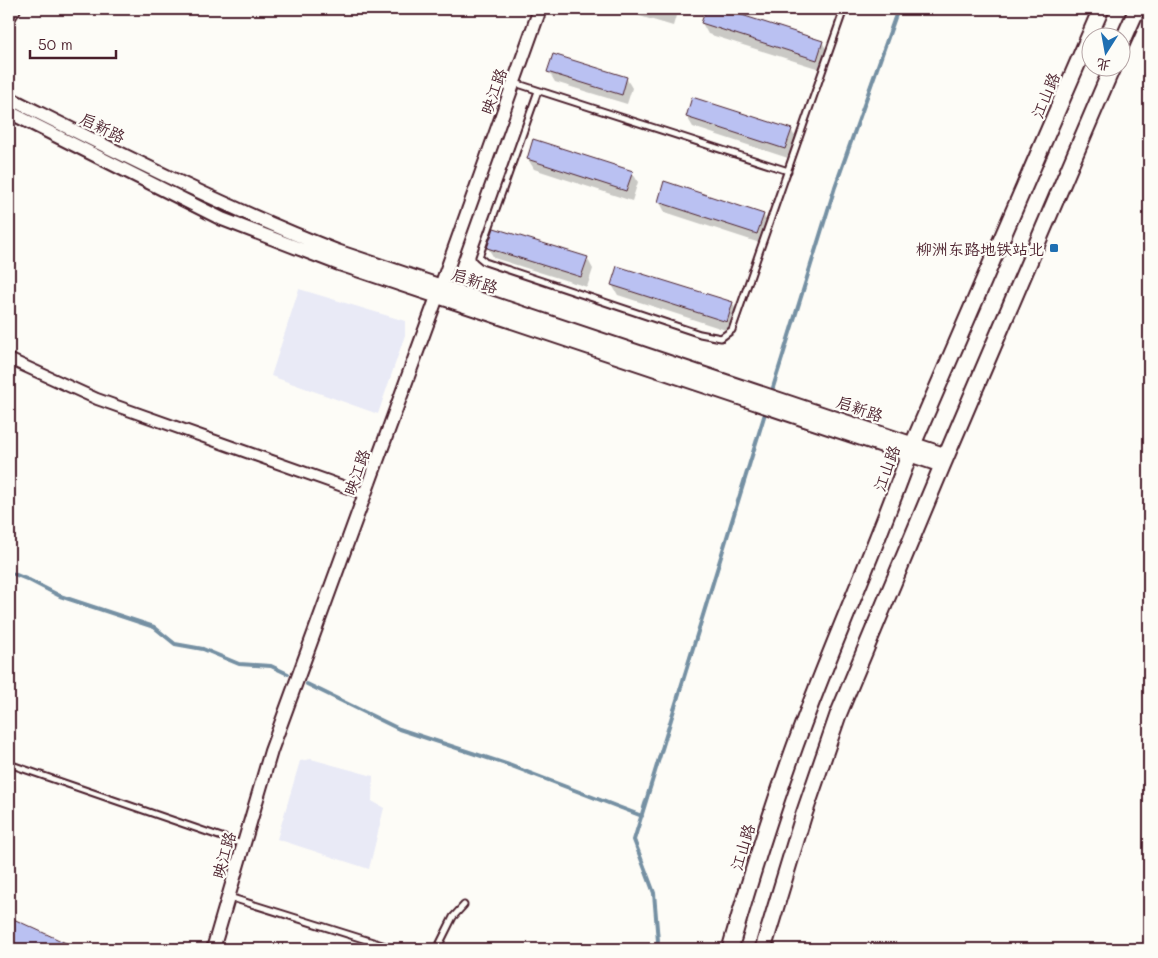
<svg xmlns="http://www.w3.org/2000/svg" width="1158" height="958" viewBox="0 0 1158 958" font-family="Mali,'LXGW WenKai TC',sans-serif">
<rect width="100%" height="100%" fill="#fdfcf7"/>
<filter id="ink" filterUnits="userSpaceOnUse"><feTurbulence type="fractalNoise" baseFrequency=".02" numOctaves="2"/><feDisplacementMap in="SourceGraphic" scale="10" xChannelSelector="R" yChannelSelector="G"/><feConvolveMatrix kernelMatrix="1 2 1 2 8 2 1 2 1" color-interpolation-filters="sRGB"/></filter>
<g filter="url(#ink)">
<!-- built -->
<path fill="#e9eaf6" d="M299,289L405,321V335L378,414L271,376Z
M311,759L373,776L372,801L384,808L369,869L277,839L300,761Z"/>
<!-- shadow -->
<path fill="#0003" d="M616,9H678L673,26Z
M707,9H719L822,42L828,52L823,70L708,34L702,23Z
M549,72L626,78L632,88L627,104L555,82Z
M687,117L791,130L797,140L791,159L693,127Z
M528,159L632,172L638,182L632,201L534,169Z
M659,201L763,215L769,225L763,244L665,212Z
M488,248L587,258L593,269L587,287L494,258Z
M612,285L732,303L738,314L732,332L618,295Z
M9,918L76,949H9Z"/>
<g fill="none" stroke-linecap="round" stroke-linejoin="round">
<!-- stream -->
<path stroke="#7590a3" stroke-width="4" d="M771,394L835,187L898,9
M9,572L29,580L60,596L154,627L175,644L203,649L239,664L271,666L288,674
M307,684L399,729L509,765L642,816
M655,949L658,941L654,893L634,840L766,410"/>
</g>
<!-- building -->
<path fill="#bac1f2" stroke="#4a1f2b" d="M706,9H723L823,41L817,60L701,23Z
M553,54L627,77L622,95L547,72Z
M692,97L792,129L785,149L686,117Z
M533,139L633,171L626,191L527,159Z
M664,181L764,214L757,234L658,202Z
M494,228L588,257L581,277L487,248Z
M617,266L733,302L727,322L611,285Z
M9,917L79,949H9Z"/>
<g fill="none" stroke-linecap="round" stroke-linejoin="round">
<defs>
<path id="service" d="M515,83L788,171
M538,91L479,257L485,262L700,334L721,338L732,330L844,9
M9,764L242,844
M229,897L395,949
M437,949L453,917L464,905"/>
<path id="minor" d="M9,359L97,399L365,494"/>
<path id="tertiary" d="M9,17L14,9
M9,98C117,152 224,207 337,251L947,455
M9,112L222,219L339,264L942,466
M213,949L271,751L441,286L540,9"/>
<path id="secondary" d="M1120,47L1137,9
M730,949C756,858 785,768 820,680C851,601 885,524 913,444L1101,9
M763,949L803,817L838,715L942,466L1112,68"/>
</defs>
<!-- service casing -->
<use href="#service" stroke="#4a1f2b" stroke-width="9"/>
<!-- minor casing -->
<use href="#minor" stroke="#4a1f2b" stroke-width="14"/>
<!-- tertiary casing -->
<use href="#tertiary" stroke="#4a1f2b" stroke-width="16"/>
<!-- secondary casing -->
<use href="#secondary" stroke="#4a1f2b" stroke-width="19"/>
<!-- service -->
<use href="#service" stroke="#fdfcf7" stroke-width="5"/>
<!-- minor -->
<use href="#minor" stroke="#fdfcf7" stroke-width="10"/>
<!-- tertiary -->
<use href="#tertiary" stroke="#fdfcf7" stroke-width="12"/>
<!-- secondary -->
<use href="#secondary" stroke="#fdfcf7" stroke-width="15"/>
</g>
</g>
<!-- markers -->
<rect fill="#1f6fb2" stroke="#fdfcf7" stroke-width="2" x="1049" y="243" width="10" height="10" rx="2.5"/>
<g text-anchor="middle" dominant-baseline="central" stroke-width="4.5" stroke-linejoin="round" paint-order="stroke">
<!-- street labels -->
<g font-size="16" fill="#4a1f2b" stroke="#fdfcf7">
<text transform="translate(493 91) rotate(-70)">映江路</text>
<text transform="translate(1045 95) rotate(-67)">江山路</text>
<text transform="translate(103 127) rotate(26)">启新路</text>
<text transform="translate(475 280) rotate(18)">启新路</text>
<text transform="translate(860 408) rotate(19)">启新路</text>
<text transform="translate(886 468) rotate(-70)">江山路</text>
<text transform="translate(356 472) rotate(-70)">映江路</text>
<text transform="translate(742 847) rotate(-73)">江山路</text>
<text transform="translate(223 855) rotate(-74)">映江路</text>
</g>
<!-- poi labels -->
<g font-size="16" fill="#4a1f2b" stroke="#fdfcf7" text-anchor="end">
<text x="1044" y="248">柳洲东路地铁站北</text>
</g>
</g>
<!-- margin -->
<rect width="1158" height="958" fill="none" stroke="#fdfcf7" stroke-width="30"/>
<rect x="15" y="15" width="1128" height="928" fill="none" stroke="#4a1f2b" stroke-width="2" filter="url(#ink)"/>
<!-- north arrow -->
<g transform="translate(1106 52) rotate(191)"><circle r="24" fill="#fdfcf7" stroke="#b5a4a5"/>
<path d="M0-4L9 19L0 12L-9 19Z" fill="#1f6fb2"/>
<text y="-8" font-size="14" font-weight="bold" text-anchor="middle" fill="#4a1f2b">北</text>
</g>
<!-- scale -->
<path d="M30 50v8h86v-8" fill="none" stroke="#4a1f2b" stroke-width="2.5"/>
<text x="38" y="50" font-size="15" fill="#4a1f2b" stroke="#fdfcf7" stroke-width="4" paint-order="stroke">50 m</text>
</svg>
